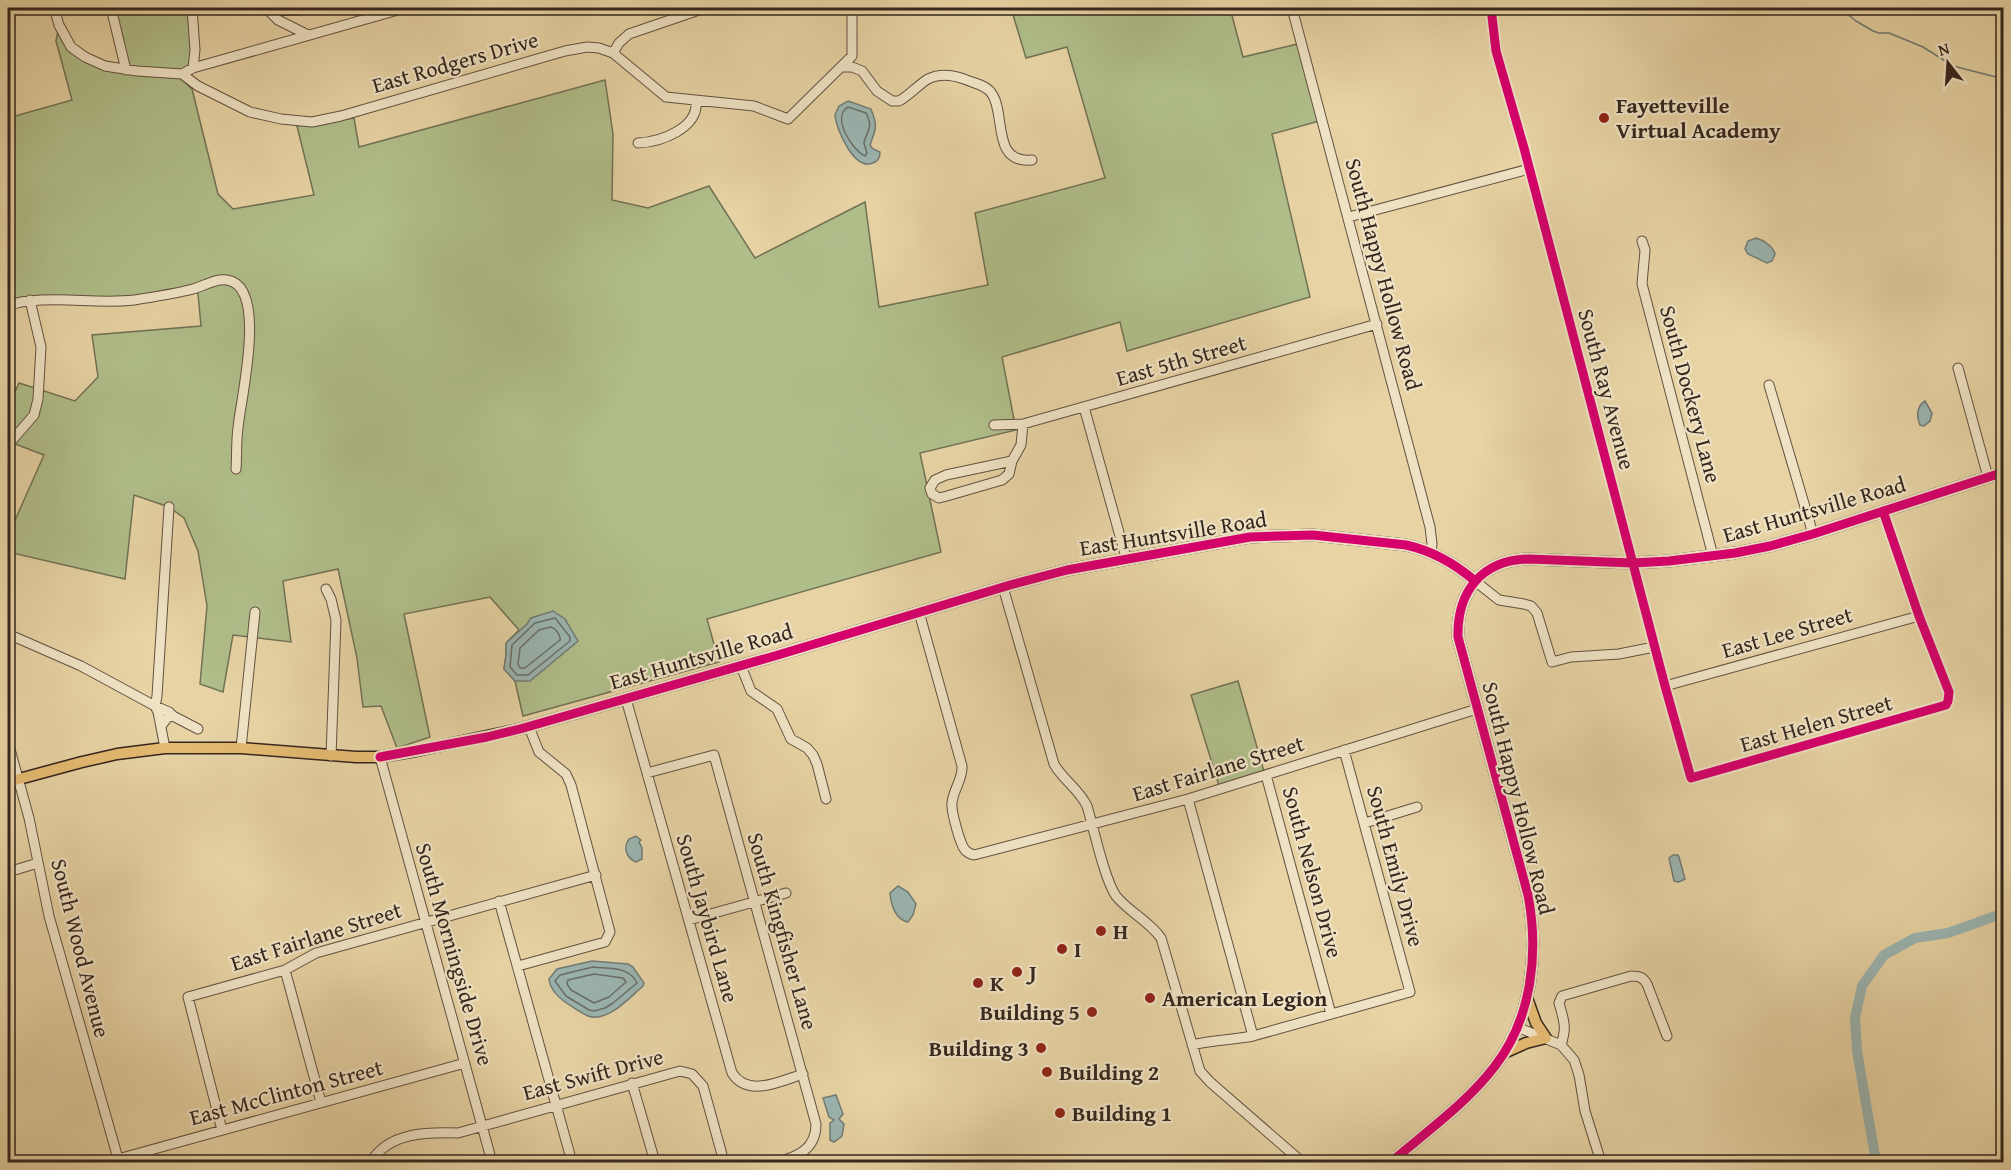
<svg xmlns="http://www.w3.org/2000/svg" width="2011" height="1170" viewBox="0 0 2011 1170" font-family="'Gentium Book Plus',serif">
<rect width="100%" height="100%" fill="#e7d3a4"/>
<filter id="stains"><feTurbulence type="fractalNoise" baseFrequency=".00333" numOctaves="4"/><feColorMatrix values="0 0 0 0 .2 0 0 0 0 .09 0 0 0 0 .02 0 0 0 .5 -.17"/></filter>
<radialGradient id="worn" r=".72"><stop offset=".6" stop-color="#630" stop-opacity="0"/><stop offset="1" stop-color="#630" stop-opacity=".3"/></radialGradient>
<!-- green -->
<path fill="#b0be8a" stroke="#727254" stroke-width="1.5" d="M111,8H192L194,60L182,74L126,70Z
M1011,8H1230L1243,57L1302,43L1323,120L1272,134L1310,297L1127,351L1120,322L1002,357L1016,430L920,453L941,552L707,619L719,662L523,716L515,681L504,669L506,655V643L519,630L490,597L404,614L430,737L397,748L381,706L363,707L357,658L338,569L283,581L291,642L233,635L223,692L200,684L207,606L198,551L184,518L169,507L134,495L125,579L8,552V536L44,455L10,442L8,445V408L19,383L75,401L98,377L92,335L201,326L198,294L192,290L133,300L8,305V118L72,100L56,41L59,25L73,54L106,70L179,77L192,89L218,194L233,209L314,195L297,126L354,118L359,147L605,80L613,134L612,200L648,208L709,186L755,258L865,202L879,307L988,285L975,213L1105,178L1067,47L1026,58Z
M1238,681L1265,775L1220,789L1191,695Z"/>
<!-- water -->
<path fill="#9bb5b1" stroke="#727c76" stroke-width="1.5" d="M848,101L871,109C878,127 876,128 870,145L873,149L880,152C880,157 879,161 873,163C854,171 836,129 835,115L839,106Z
M1756,238C1763,240 1773,246 1775,254L1772,261L1767,263L1748,254L1745,249L1748,241Z
M1925,401L1932,413L1930,421L1924,426L1920,425C1916,416 1917,406 1925,401Z
M553,611L565,619L578,641L530,681H515L504,669L506,655V643L527,624L531,618Z
M636,836L641,840L639,842L642,848V859L636,862C626,858 623,847 629,839Z
M1673,855H1678L1679,857L1685,879L1679,882L1674,881L1669,858Z
M898,886L908,892L916,904L913,915L908,922C896,920 891,906 890,893Z
M592,961L628,964L633,967L644,983L643,986C630,997 608,1023 588,1016C581,1013 574,1008 568,1004C559,998 550,989 549,979L557,969Z
M836,1095L843,1114L839,1119L844,1124L842,1136L834,1142L830,1140V1123L834,1120L829,1117L823,1098Z"/>
<g fill="none" stroke-linecap="round" stroke-linejoin="round">
<!-- shore -->
<path stroke="#686e68" stroke-width="1.5" d="M848,107L866,113C874,129 867,129 864,143L867,153L865,156C852,150 831,117 848,107Z
M555,618L570,637V641L528,675H517L510,667L512,645L535,623Z
M551,627C555,628 561,635 560,640L525,668H520L518,664L520,648L539,630Z
M593,967C610,969 629,966 637,983L613,1003L605,1008L594,1011L589,1010L566,996L555,981L560,975Z
M594,974L623,978L626,982L609,997L594,1003L571,990L567,984L568,980Z"/>
<!-- stream -->
<path stroke="#727c76" stroke-width="1.5" d="M1637,8H1647
M1656,8H1665
M1696,8L1704,14L1732,8
M1740,8C1763,12 1778,20 1799,8
M1834,8L1844,12
M1847,8L1845,12L1856,21L1873,31L1879,33H1889L1923,47L1953,66L2004,79"/>
<!-- river -->
<path stroke="#9bb5b1" stroke-width="10" d="M1876,1162L1857,1051L1855,1018L1862,986L1884,955L1915,938L1948,933L2004,913"/>
<defs>
<path id="minor" d="M54,8L59,25L71,47L85,57L105,66L137,71L182,74L198,86L250,112L281,119L312,122L341,116L565,51L587,47L599,48L613,53L666,97L754,106L788,119L852,56V8
M111,8L126,70
M192,8L195,50L193,68
M250,8C270,11 290,12 311,8
M1292,8L1430,527L1432,544L1431,552
M1491,8L1496,51L1524,148L1665,686L1691,778L1946,705L1948,701L1949,692L1919,616L1883,511
M269,11L278,20L308,35
M613,53L619,43L629,34L705,8
M841,67H852L862,71L877,91L892,101H899C910,95 918,85 928,79C940,73 953,75 964,79C973,83 987,85 992,94C1006,114 991,164 1032,160
M182,74L193,68L405,8
M638,143C661,142 699,128 696,101
M1349,217L1529,169
M1642,241L1645,250L1642,284L1713,556
M8,305C15,304 22,301 30,301C64,297 100,304 134,300C153,297 174,294 193,289C204,286 216,278 227,280C269,286 240,401 238,428C236,442 237,456 236,469
M1958,368L1988,477
M1769,385L1813,534
M1084,407L1125,554L1128,558
M994,425L1023,424L1377,324
M8,445L34,415L38,399L41,347L30,300
M1012,461L1009,474L1002,480L947,496L939,498L932,494L930,488L935,480L946,475L1012,461L1021,445L1023,424
M169,507L157,696L155,706L169,712L173,716
M1475,581L1499,600L1524,604L1531,606L1537,613L1552,662L1571,657L1619,654L1654,647
M1003,587L1054,764C1063,780 1079,789 1087,806C1094,829 1104,878 1116,896C1129,912 1149,921 1161,938L1200,1071L1210,1082L1302,1162
M326,589L331,599L336,620L331,756
M919,612L962,766C963,779 953,790 952,803C951,811 960,844 965,850C968,853 970,854 974,855L1188,799L1477,709
M8,634L81,666L155,706L158,712L165,748
M741,666L751,691L777,709L791,739L807,748L813,755L817,764L826,799
M1665,686L1919,616
M626,699L732,1073C748,1098 781,1081 803,1074
M161,726L168,717L173,716L198,729
M8,742L29,818L49,916L119,1162
M241,748L255,612
M380,757L492,1162
M647,773L714,755L816,1124C816,1149 798,1157 776,1162
M1266,775L1331,1014
M1188,799L1253,1036
M1365,823L1417,807
M8,872L38,863
M499,901L572,1162
M689,920L786,893
M518,966L605,942L610,932L571,785L566,774L539,752L529,727
M285,970L321,1102
M1517,1027L1561,1045L1574,1060L1579,1075L1585,1111L1601,1162
M1192,1045C1212,1040 1232,1040 1253,1036L1410,992L1344,750
M1561,1045C1567,1027 1564,1021 1559,1003L1562,996L1631,976C1639,976 1643,977 1647,984L1667,1036
M632,1083L655,1162
M222,1130L188,997L285,970L316,953L596,875
M118,1159L465,1063
M371,1162C389,1132 427,1132 458,1133L680,1071L692,1074L703,1086L724,1162"/>
<path id="major" d="M8,782L82,762L117,754L165,748H241L356,757H380L416,751L520,729L778,655L1010,585L1067,570L1250,537L1313,535L1406,545C1433,551 1454,563 1475,581
M1504,1053L1526,1043L1546,1038L1536,1023L1527,998
M1391,1162C1426,1132 1467,1103 1495,1066C1532,1018 1539,953 1528,895L1458,637C1457,591 1482,560 1529,559L1633,563L1669,561L1735,553L1770,546L1813,534L2004,472"/>
</defs>
<!-- minor casing -->
<use href="#minor" stroke="#625140" stroke-width="11"/>
<!-- major casing -->
<use href="#major" stroke="#35261e" stroke-width="13"/>
<!-- minor -->
<use href="#minor" stroke="#efe2c4" stroke-width="9"/>
<!-- major -->
<use href="#major" stroke="#e4ba72" stroke-width="10"/>
<defs>
<path id="cycleway" d="M1491,8L1496,51L1524,148L1665,686L1691,778L1946,705L1948,701L1949,692L1919,616L1883,511
M380,757L487,737L520,729L778,655L1010,585L1067,570L1250,537L1313,535L1406,545C1433,551 1454,563 1475,581
M1391,1162C1426,1132 1467,1103 1495,1066C1532,1018 1539,953 1528,895L1458,637C1457,591 1482,560 1529,559L1633,563L1669,561L1735,553L1770,546L1813,534L2004,472"/>
</defs>
<!-- cycleway casing -->
<use href="#cycleway" stroke="#efe2c4" stroke-width="13"/>
<!-- cycleway -->
<use href="#cycleway" stroke="#d6006c" stroke-width="9"/>
</g>
<!-- markers -->
<g fill="#8f2418" stroke="#efe2c4" stroke-width="2">
<circle cx="1604" cy="118" r="6"/>
<circle cx="1101" cy="931" r="6"/>
<circle cx="1062" cy="949" r="6"/>
<circle cx="1017" cy="972" r="6"/>
<circle cx="978" cy="983" r="6"/>
<circle cx="1150" cy="998" r="6"/>
<circle cx="1092" cy="1012" r="6"/>
<circle cx="1041" cy="1048" r="6"/>
<circle cx="1047" cy="1072" r="6"/>
<circle cx="1060" cy="1113" r="6"/>
</g>
<g text-anchor="middle" dominant-baseline="central" stroke-width="4.5" stroke-linejoin="round" paint-order="stroke">
<!-- street labels -->
<g font-size="22" fill="#35261e" stroke="#efe2c4">
<text transform="translate(455 62) rotate(-16)">East Rodgers Drive</text>
<text transform="translate(1384 274) rotate(75)">South Happy Hollow Road</text>
<text transform="translate(1181 360) rotate(-16)">East 5th Street</text>
<text transform="translate(1607 389) rotate(75)">South Ray Avenue</text>
<text transform="translate(1691 394) rotate(75)">South Dockery Lane</text>
<text transform="translate(1814 509) rotate(-16)">East Huntsville Road</text>
<text transform="translate(1173 533) rotate(-9)">East Huntsville Road</text>
<text transform="translate(1787 632) rotate(-16)">East Lee Street</text>
<text transform="translate(701 656) rotate(-16)">East Huntsville Road</text>
<text transform="translate(1816 723) rotate(-16)">East Helen Street</text>
<text transform="translate(1218 768) rotate(-17)">East Fairlane Street</text>
<text transform="translate(1519 798) rotate(76)">South Happy Hollow Road</text>
<text transform="translate(1396 866) rotate(75)">South Emily Drive</text>
<text transform="translate(1313 872) rotate(75)">South Nelson Drive</text>
<text transform="translate(708 918) rotate(74)">South Jaybird Lane</text>
<text transform="translate(783 931) rotate(74)">South Kingfisher Lane</text>
<text transform="translate(316 936) rotate(-18)">East Fairlane Street</text>
<text transform="translate(81 948) rotate(76)">South Wood Avenue</text>
<text transform="translate(455 954) rotate(74)">South Morningside Drive</text>
<text transform="translate(593 1074) rotate(-15)">East Swift Drive</text>
<text transform="translate(286 1092) rotate(-15)">East McClinton Street</text>
</g>
<!-- poi labels -->
<g font-size="22" font-weight="bold" fill="#35261e" stroke="#efe2c4" text-anchor="start">
<text x="1616" y="105">Fayetteville<tspan x="1616" dy="25">Virtual Academy</tspan></text>
<text x="1113" y="931">H</text>
<text x="1074" y="949">I</text>
<text x="1029" y="972">J</text>
<text x="990" y="983">K</text>
<text x="1162" y="998">American Legion</text>
<text x="1080" y="1012" text-anchor="end">Building 5</text>
<text x="1029" y="1048" text-anchor="end">Building 3</text>
<text x="1059" y="1072">Building 2</text>
<text x="1072" y="1113">Building 1</text>
</g>
</g>
<!-- margin -->
<rect width="2011" height="1170" fill="none" stroke="#e7d3a4" stroke-width="30"/>
<rect x="9" y="9" width="1993" height="1152" fill="none" stroke="#35261e" stroke-width="3"/>
<rect x="15" y="15" width="1981" height="1140" fill="none" stroke="#35261e" stroke-width="1.5"/>
<!-- north arrow -->
<g transform="translate(1948 63) rotate(343)" stroke="#efe2c4" stroke-width="4.5" paint-order="stroke">
<path d="M0-4.5L10 22L0 15L-10 22Z" fill="#35261e"/>
<text y="-9" font-size="16" font-weight="bold" text-anchor="middle" fill="#35261e">N</text>
</g>
<rect width="100%" height="100%" filter="url(#stains)"/>
<rect width="100%" height="100%" fill="url(#worn)"/>
</svg>
